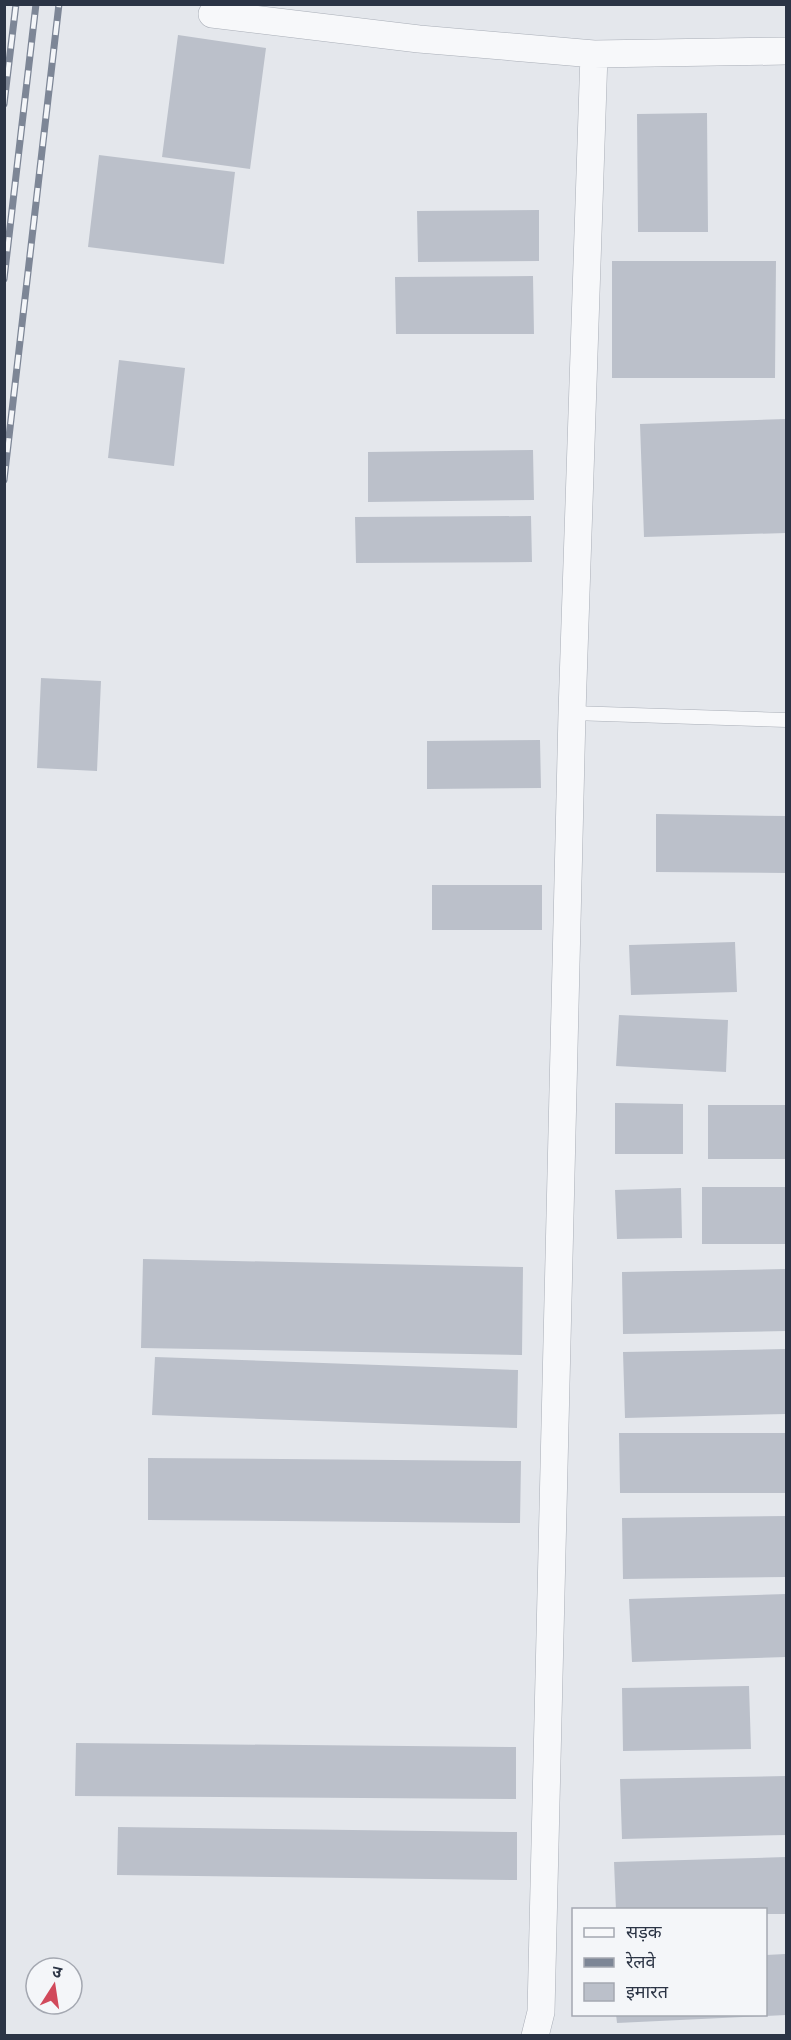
<svg xmlns="http://www.w3.org/2000/svg" width="791" height="2040" viewBox="0 0 791 2040" font-family="Signika,'Noto Sans Devanagari',sans-serif">
<rect width="100%" height="100%" fill="#e4e7ec"/>
<!-- building -->
<path fill="#bbc0ca" d="M178,35L266,48L250,169L162,157Z
M707,113L708,232H638L637,114Z
M99,155L235,172L224,264L88,247Z
M539,210V261L418,262L417,211Z
M612,261H776L775,378H612Z
M533,276L534,334H396L395,277Z
M119,360L185,368L174,466L108,458Z
M786,419V533L644,537L640,424Z
M533,450L534,500L368,502V452Z
M531,516L532,562L356,563L355,517Z
M41,678L101,681L97,771L37,768Z
M540,740L541,788L427,789V741Z
M656,814L786,816V873L656,872Z
M432,885H542V930H432Z
M735,942L737,992L631,995L629,945Z
M619,1015L728,1020L726,1072L616,1066Z
M615,1103L683,1104V1154H615Z
M708,1105H786V1159H708Z
M702,1187H786V1244H702Z
M681,1188L682,1238L617,1239L615,1190Z
M143,1259L523,1267L522,1355L141,1348Z
M786,1269V1331L623,1334L622,1272Z
M786,1349V1414L625,1418L623,1352Z
M155,1357L518,1370L517,1428L152,1415Z
M619,1433H786V1493H620Z
M148,1458L521,1461L520,1523L148,1520Z
M786,1516V1577L623,1579L622,1518Z
M786,1594V1657L632,1662L629,1599Z
M749,1686L751,1749L623,1751L622,1688Z
M76,1743L516,1747V1799L75,1796Z
M786,1776V1835L622,1839L620,1779Z
M118,1827L517,1832V1880L117,1875Z
M786,1857V1914H766V1910H616L614,1862Z
M785,1954L786,2015L766,2016V1955Z
M616,2014H764V2016L617,2023Z"/>
<g fill="none" stroke-linecap="round" stroke-linejoin="round">
<defs>
<path id="lane" d="M572,713L786,720"/>
<path id="street" d="M212,14L419,39L594,54L786,51
M535,2036L541,2012L572,713L594,54"/>
</defs>
<!-- lane casing -->
<use href="#lane" stroke="#a9aeb7" stroke-width="15"/>
<!-- street casing -->
<use href="#street" stroke="#a9aeb7" stroke-width="28"/>
<!-- lane -->
<use href="#lane" stroke="#f7f8fa" stroke-width="14"/>
<!-- street -->
<use href="#street" stroke="#f7f8fa" stroke-width="27"/>
<defs>
<path id="rail" d="M4,104L16,4
M4,279L36,4
M4,480L59,4"/>
</defs>
<!-- rail casing -->
<use href="#rail" stroke="#7d8696" stroke-width="7"/>
<!-- rail -->
<use href="#rail" stroke="#f4f6f9" stroke-width="4.5" stroke-dasharray="14" stroke-linecap="butt"/>
</g>
<!-- border -->
<rect width="791" height="2040" fill="none" stroke="#2b3445" stroke-width="12"/>
<!-- legend -->
<rect x="572" y="1908" width="195" height="108" fill="#f4f6f9" stroke="#a4a8b1" stroke-width="1.5"/>
<rect x="584" y="1928" width="30" height="9" fill="#f7f8fa" stroke="#a4a8b1" stroke-width="1.5"/>
<text x="626" y="1938" font-size="18" fill="#2b3445">सड़क</text>
<rect x="584" y="1958" width="30" height="9" fill="#7d8696" stroke="#a4a8b1" stroke-width="1.5"/>
<text x="626" y="1968" font-size="18" fill="#2b3445">रेलवे</text>
<rect x="584" y="1983" width="30" height="18" fill="#bbc0ca" stroke="#a4a8b1" stroke-width="1.5"/>
<text x="626" y="1998" font-size="18" fill="#2b3445">इमारत</text>
<!-- north arrow -->
<g transform="translate(54 1986) rotate(12)"><circle r="28" fill="#f4f6f9" stroke="#a4a8b1" stroke-width="1.5"/>
<path d="M0-4.5L10 22L0 15L-10 22Z" fill="#d1495b"/>
<text y="-9" font-size="16" font-weight="bold" text-anchor="middle" fill="#2b3445">उ</text>
</g>
</svg>
